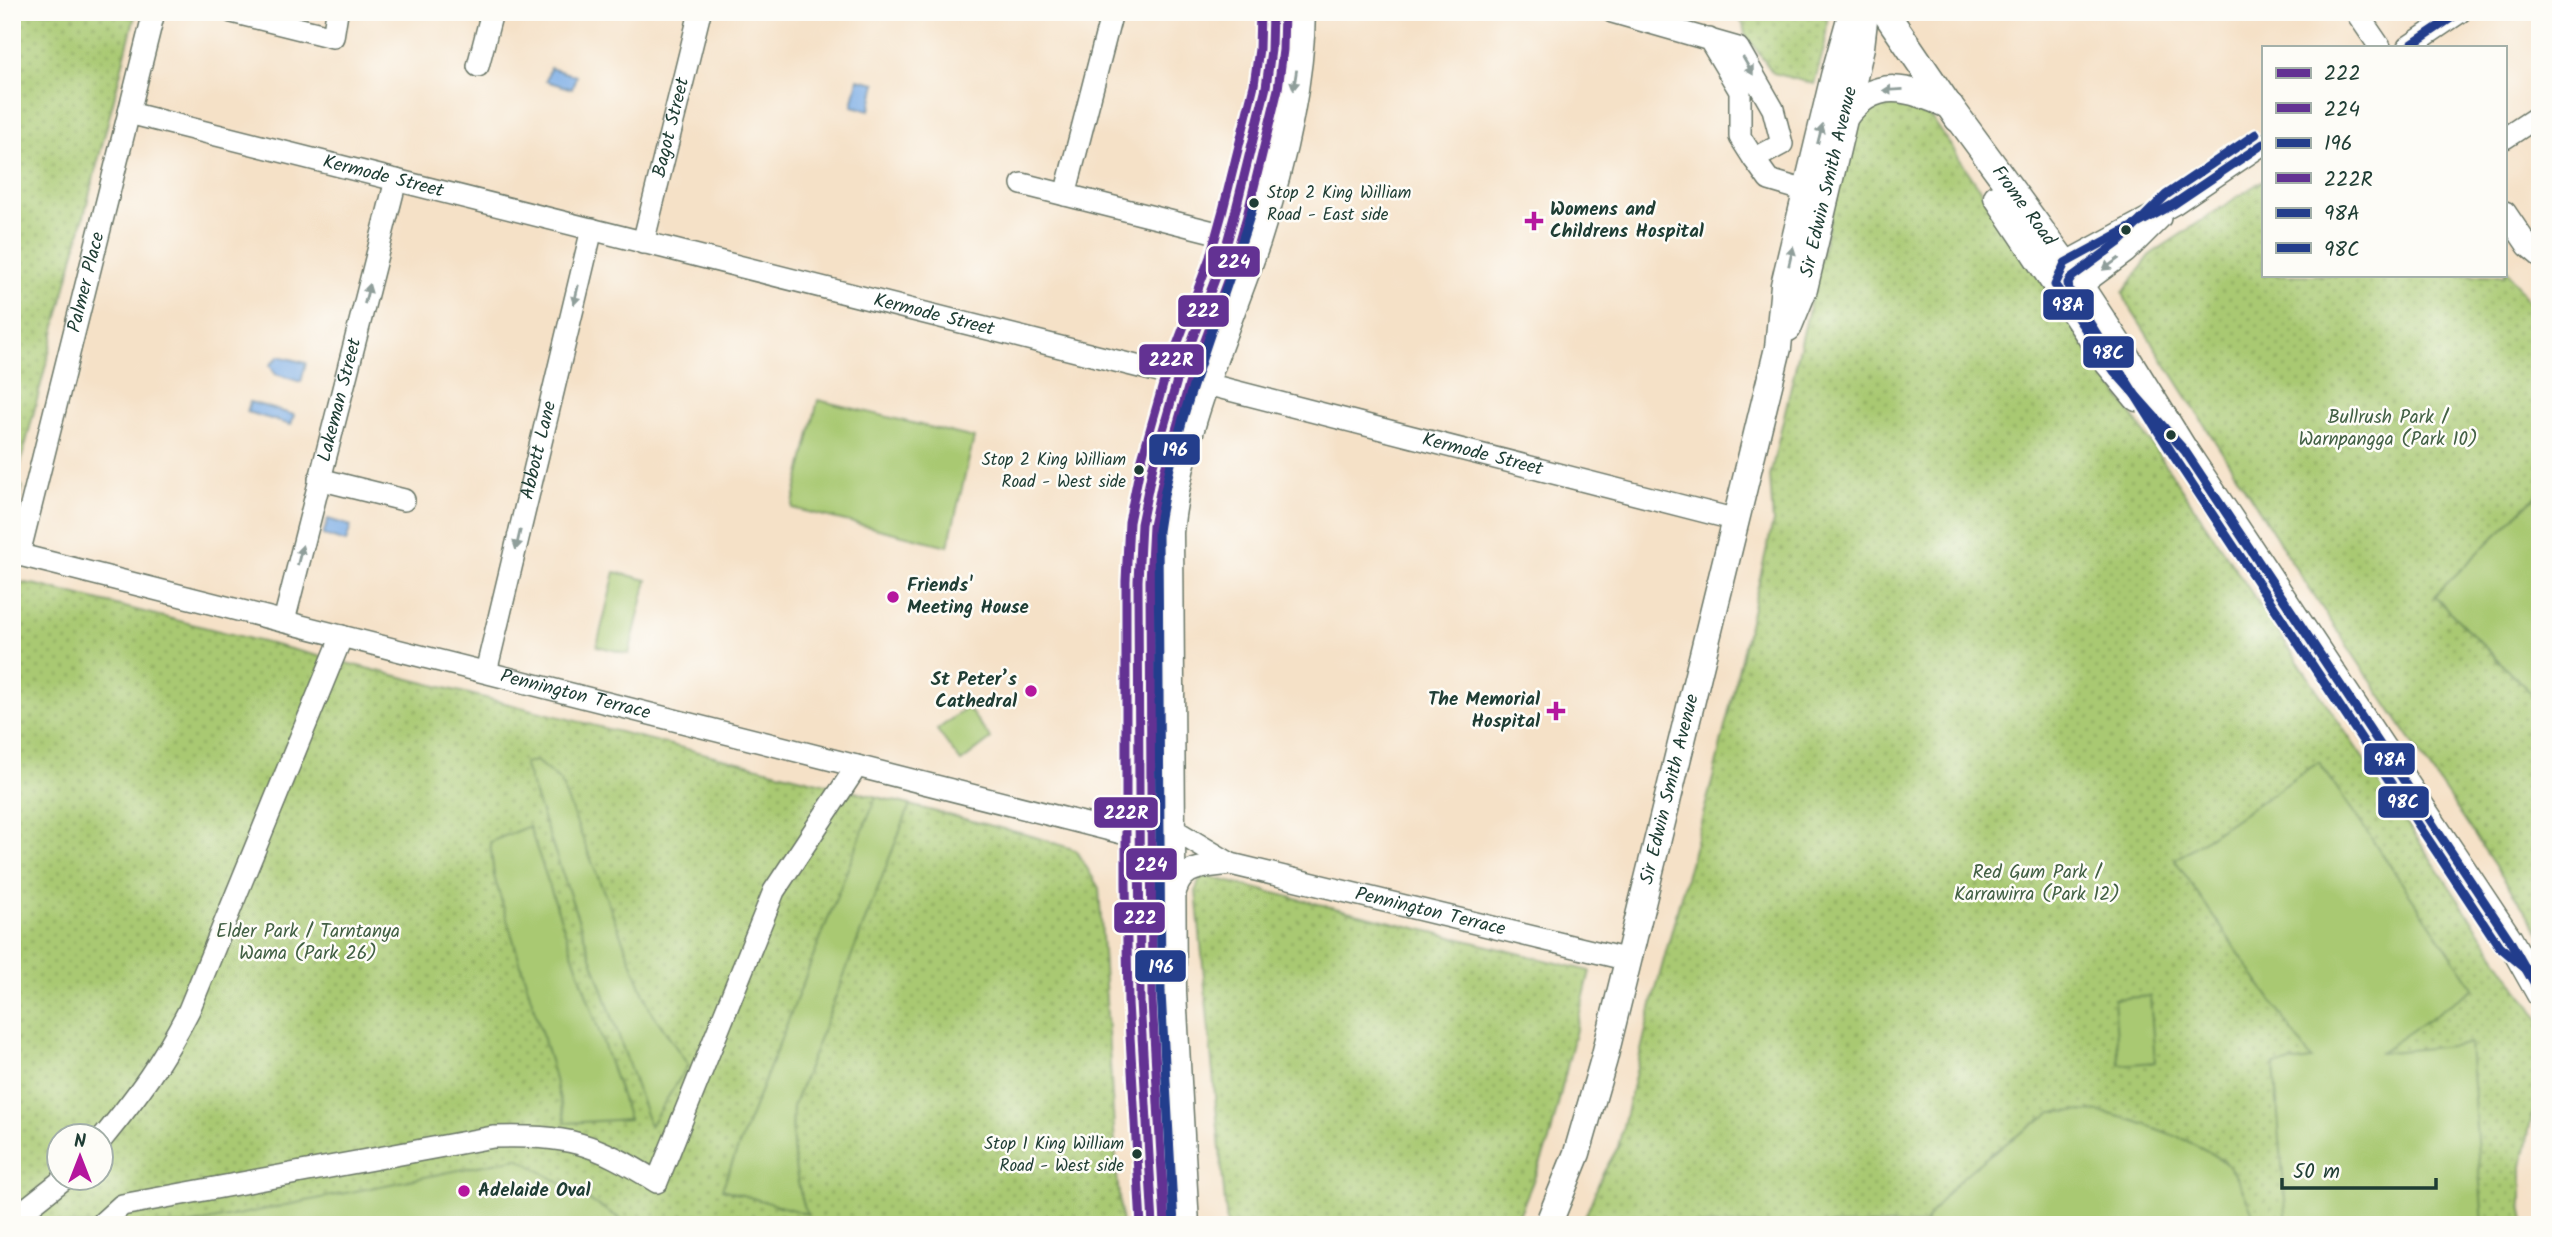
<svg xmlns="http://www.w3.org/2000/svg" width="2552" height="1237" viewBox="0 0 2552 1237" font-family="Kalam,sans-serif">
<defs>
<pattern id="park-dots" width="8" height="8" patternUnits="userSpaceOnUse" patternTransform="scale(1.75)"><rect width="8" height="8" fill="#a9c972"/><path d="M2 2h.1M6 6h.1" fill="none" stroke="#89a45e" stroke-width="1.8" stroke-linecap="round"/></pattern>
</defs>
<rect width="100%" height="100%" fill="#fdfcf7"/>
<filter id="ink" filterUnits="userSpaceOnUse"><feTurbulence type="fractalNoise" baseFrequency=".0143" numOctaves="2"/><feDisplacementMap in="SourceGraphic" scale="14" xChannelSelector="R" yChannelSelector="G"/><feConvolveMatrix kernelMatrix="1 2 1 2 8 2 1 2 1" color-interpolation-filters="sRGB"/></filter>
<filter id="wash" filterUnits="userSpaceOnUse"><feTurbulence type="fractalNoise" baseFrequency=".00686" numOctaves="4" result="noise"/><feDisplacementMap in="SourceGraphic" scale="28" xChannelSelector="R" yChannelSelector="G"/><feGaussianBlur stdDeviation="1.57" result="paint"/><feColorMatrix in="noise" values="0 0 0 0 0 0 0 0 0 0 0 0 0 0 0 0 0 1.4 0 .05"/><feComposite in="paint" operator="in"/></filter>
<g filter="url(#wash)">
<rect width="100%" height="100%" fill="#f5e1c7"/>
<!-- park -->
<path fill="url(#park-dots)" stroke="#648353" stroke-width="2" fill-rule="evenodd" d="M12,12H136L16,482L23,487L12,524Z
M1733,12H1828L1825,44L1814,84L1773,73L1745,34L1743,24Z
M1884,101L1913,103L1934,121L2540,1021V1092L2531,1120L2522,1166V1205L2526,1225H1582L1602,1175L1618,1147L1654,996L1713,778L1773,522L1770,476L1851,128L1862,112Z
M2263,180V275H2505V267L2536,314L2540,312V933L2308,587L2128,305L2123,293L2151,254Z
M12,581L37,585L1032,836L1076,850L1099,888L1117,1176L1122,1225H12ZM60,1136H102V1178H60Z
M1201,875L1590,971L1549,1142L1515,1225H1227L1196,890Z"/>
<!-- garden -->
<path fill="#a9c972" stroke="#648353" stroke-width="2" d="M818,400L974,438L948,546L792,508Z
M2540,492V702L2434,596Z
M615,572L647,580L629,654L597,646Z
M967,707L991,739L961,762L937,730Z
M536,761L560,781L650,1009L688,1065L650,1126L524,763Z
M2319,762L2474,988L2379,1053L2470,1044L2483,1225H2287L2274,1065L2312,1060L2175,860Z
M876,797L910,805L793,1107C791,1142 795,1181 807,1214L722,1189Z
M529,826L629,1119L566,1123L551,1064L494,876L490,842Z
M2150,996L2155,1062L2119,1065L2114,999Z
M2052,1112C2068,1112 2085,1110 2100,1112C2128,1117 2205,1144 2225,1163C2236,1173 2253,1210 2256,1225H1924C1952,1174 2006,1144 2052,1112Z
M518,1158L631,1225H188Z"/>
<!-- water -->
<path fill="#79abe5" stroke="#4c748c" stroke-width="2" d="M550,68L576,76L572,89L546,81Z
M858,79L876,83L870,110L852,106Z
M279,356L306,363L301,382L275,374L270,365Z
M250,402L294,415L291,425L247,412Z
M328,519L351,526L346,542L323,535Z"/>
</g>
<g filter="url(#ink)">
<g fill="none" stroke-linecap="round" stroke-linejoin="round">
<defs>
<g id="minor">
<path d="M232,12L333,37L337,12"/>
<path d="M1612,12L1738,48L1773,109L1782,144L1754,159L1740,137V91L1709,39"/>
<path d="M2356,12L2380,47"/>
<path d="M2408,47L2460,12"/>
<path d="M478,66L492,12"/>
<path id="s1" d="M129,113L1136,366L1737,520"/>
<path d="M2505,138L2540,115"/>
<path d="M1754,159L1769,180L1806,191"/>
<path d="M1022,184L1229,236"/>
<path d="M1065,195L1112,12"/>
<path d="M2505,212L2528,246L2540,256"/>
<path id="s2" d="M643,243L700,12"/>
<path d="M2065,263L2174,204L2263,144"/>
<path d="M2080,286L2126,252L2160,218"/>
<path d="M319,479L404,500"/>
<path id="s3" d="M12,553L1138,837"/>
<path id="s4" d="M19,554L154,12"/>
<path id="s5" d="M284,621L396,180"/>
<path id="s6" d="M486,672L592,229"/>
<path id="s7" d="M1171,828L1231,864L1629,960"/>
<path d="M1174,898C1180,864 1202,868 1231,864"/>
<path d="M102,1139C138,1095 163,1061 189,1010L342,636"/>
<path d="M12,1220L65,1178"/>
<path d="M100,1225L122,1205L493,1137C568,1135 593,1142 657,1182L774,891L857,766"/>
</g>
<g id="major">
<path d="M1885,12L1958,119"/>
<path id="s8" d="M1950,106L2065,263L2124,353L2185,451L2509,939L2540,994"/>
<path d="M1844,118C1875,75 1909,88 1950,106"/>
<path d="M1997,197L2108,363L2137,398"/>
<path id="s9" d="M1788,328L1804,289L1861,47L1865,12"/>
<path d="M1153,1225L1140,1001L1138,883V581L1141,524L1153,465L1178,377L1222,261L1235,213L1266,87L1271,50L1272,12"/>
<path d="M1186,1225L1173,992L1170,532C1180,431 1224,337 1257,242C1280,171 1301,87 1302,12"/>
<path id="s10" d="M1548,1225L1577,1153L1604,1059L1778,348L1784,285L1834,76L1852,12"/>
</g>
</defs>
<!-- minor casing -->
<use href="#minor" stroke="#6a7667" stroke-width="24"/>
<!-- major casing -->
<use href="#major" stroke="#6a7667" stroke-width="29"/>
<!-- minor -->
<use href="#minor" stroke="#fff" stroke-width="21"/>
<!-- major -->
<use href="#major" stroke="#fff" stroke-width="26"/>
<defs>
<path id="bus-1" d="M1153,1225L1140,1001L1138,581L1141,524L1153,465L1178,377L1222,261L1235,213L1266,87L1271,50L1272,12"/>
<path id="bus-2" d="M1165,1224L1152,1001L1150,581L1153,526L1165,468L1190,381L1233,265L1247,216L1278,89L1283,50L1284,12"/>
<path id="bus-3" d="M1174,1225L1161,992L1158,531C1174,417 1221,313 1254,203"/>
<path id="bus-4" d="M1141,1225L1128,1002L1126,883V581L1129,522L1141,462L1166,374L1210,257L1223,210L1254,85L1259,49L1260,12"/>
<path id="bus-5" d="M2408,47L2460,12
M2263,144L2174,204L2065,263L2055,285L2114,371L2185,451L2509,939L2540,994"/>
<path id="bus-6" d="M2256,134L2166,195L2118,243L2072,277L2068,283L2069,290L2175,458L2499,946L2532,974"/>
</defs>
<!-- bus-1 casing -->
<use href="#bus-1" stroke="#fdfcf7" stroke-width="14"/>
<!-- bus-2 casing -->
<use href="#bus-2" stroke="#fdfcf7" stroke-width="14"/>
<!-- bus-3 casing -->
<use href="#bus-3" stroke="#fdfcf7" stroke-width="14"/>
<!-- bus-4 casing -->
<use href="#bus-4" stroke="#fdfcf7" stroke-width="14"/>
<!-- bus-5 casing -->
<use href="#bus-5" stroke="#fdfcf7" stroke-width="14"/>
<!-- bus-6 casing -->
<use href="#bus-6" stroke="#fdfcf7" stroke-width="14"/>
<!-- bus-1 -->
<use href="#bus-1" stroke="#633293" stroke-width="9"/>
<!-- bus-2 -->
<use href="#bus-2" stroke="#633293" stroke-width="9"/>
<!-- bus-3 -->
<use href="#bus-3" stroke="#243e8c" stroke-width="9"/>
<!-- bus-4 -->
<use href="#bus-4" stroke="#633293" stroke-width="9"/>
<!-- bus-5 -->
<use href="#bus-5" stroke="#243e8c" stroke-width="9"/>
<!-- bus-6 -->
<use href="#bus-6" stroke="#243e8c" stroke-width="9"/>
</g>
<!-- one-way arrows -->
<defs><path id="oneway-solid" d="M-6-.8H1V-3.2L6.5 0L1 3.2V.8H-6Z" transform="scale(1.75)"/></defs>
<g fill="#8f9e9a">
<use href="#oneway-solid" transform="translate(1748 66) rotate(60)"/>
<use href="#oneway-solid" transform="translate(1295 80) rotate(99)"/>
<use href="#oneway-solid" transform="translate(1893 90) rotate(177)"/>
<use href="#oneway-solid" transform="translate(1820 134) rotate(-76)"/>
<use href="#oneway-solid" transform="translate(1791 256) rotate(-77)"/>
<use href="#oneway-solid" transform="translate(2111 264) rotate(144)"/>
<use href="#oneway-solid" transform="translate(367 294) rotate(-76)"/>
<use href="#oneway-solid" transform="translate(576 295) rotate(103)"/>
<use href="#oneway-solid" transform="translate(518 540) rotate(103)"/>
<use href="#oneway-solid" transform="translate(300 555) rotate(-76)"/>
</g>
</g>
<!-- markers -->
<g fill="#1f3d34" stroke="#fdfcf7" stroke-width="2.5">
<circle cx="1254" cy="203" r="6"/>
<circle cx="2126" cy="230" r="6"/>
<circle cx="2171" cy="435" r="6"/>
<circle cx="1139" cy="470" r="6"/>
<circle cx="1137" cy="1154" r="6"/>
</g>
<g fill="#b5179e" stroke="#fdfcf7" stroke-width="2.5">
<path d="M1530.5 210.5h7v7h7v7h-7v7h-7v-7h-7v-7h7z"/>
<circle cx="893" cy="597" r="7"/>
<circle cx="1031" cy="691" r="7"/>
<path d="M1552.5 700.5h7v7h7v7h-7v7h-7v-7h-7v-7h7z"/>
<circle cx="464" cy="1191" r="7"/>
</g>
<g text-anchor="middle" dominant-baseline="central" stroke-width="5" stroke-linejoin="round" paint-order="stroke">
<!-- bus labels -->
<g font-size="17" fill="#1f3d34" stroke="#fdfcf7" text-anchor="end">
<text x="1267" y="193" text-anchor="start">Stop 2 King William<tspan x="1267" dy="22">Road - East side</tspan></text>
<text x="1126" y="460">Stop 2 King William<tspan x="1126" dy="22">Road - West side</tspan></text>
<text x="1124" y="1144">Stop 1 King William<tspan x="1124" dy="22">Road - West side</tspan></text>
</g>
<!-- street labels -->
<g font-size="19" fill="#1f3d34" stroke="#fdfcf7">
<text stroke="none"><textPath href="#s2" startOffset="119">Bagot Street</textPath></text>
<text stroke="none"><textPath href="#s1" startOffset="262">Kermode Street</textPath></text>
<text stroke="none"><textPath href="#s9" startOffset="152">Sir Edwin Smith Avenue</textPath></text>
<text stroke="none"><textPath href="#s8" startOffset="124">Frome Road</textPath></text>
<text stroke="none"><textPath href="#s4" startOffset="280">Palmer Place</textPath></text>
<text stroke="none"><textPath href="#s1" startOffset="830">Kermode Street</textPath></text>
<text stroke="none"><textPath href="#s5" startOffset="228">Lakeman Street</textPath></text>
<text stroke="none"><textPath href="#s6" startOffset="228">Abbott Lane</textPath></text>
<text stroke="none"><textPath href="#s1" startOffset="1396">Kermode Street</textPath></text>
<text stroke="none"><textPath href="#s3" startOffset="581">Pennington Terrace</textPath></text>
<text stroke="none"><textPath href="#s10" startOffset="453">Sir Edwin Smith Avenue</textPath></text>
<text stroke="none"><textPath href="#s7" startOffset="275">Pennington Terrace</textPath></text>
</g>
<!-- poi labels -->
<g font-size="19" font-weight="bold" fill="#1f3d34" stroke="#fdfcf7" text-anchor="start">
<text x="1550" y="210">Womens and<tspan x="1550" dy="22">Childrens Hospital</tspan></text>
<text x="907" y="586">Friends'<tspan x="907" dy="22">Meeting House</tspan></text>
<text x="1017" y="680" text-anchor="end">St Peter’s<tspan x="1017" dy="22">Cathedral</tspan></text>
<text x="1540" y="700" text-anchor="end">The Memorial<tspan x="1540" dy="22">Hospital</tspan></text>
<text x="478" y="1191">Adelaide Oval</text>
</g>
<!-- park labels -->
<g font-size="19" fill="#426044" stroke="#fdfcf7">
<text x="2388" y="418">Bullrush Park /<tspan x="2388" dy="22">Warnpangga (Park 10)</tspan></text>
<text x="2037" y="873">Red Gum Park /<tspan x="2037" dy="22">Karrawirra (Park 12)</tspan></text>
<text x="308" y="932">Elder Park / Tarntanya<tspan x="308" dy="22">Wama (Park 26)</tspan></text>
</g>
</g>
<g stroke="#fdfcf7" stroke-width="2.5">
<rect x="1207" y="245" width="54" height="33" rx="7" fill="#633293"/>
<rect x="2042" y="288" width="53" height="33" rx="7" fill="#243e8c"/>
<rect x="1177" y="294" width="53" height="34" rx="7" fill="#633293"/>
<rect x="2082" y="335" width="53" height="34" rx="7" fill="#243e8c"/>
<rect x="1138" y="343" width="67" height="33" rx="7" fill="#633293"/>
<rect x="1148" y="433" width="53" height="33" rx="7" fill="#243e8c"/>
<rect x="2363" y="742" width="53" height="34" rx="7" fill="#243e8c"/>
<rect x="2377" y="785" width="53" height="34" rx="7" fill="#243e8c"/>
<rect x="1093" y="796" width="66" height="33" rx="7" fill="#633293"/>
<rect x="1125" y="847" width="53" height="34" rx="7" fill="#633293"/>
<rect x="1113" y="901" width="53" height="33" rx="7" fill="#633293"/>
<rect x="1134" y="949" width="53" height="34" rx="7" fill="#243e8c"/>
</g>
<g font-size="19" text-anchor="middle" font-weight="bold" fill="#fff">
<text x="1234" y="268">224</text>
<text x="2068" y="311">98A</text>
<text x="1203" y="317">222</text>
<text x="2108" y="359">98C</text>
<text x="1171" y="366">222R</text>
<text x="1175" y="456">196</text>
<text x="2390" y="766">98A</text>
<text x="2403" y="808">98C</text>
<text x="1126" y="819">222R</text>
<text x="1151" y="871">224</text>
<text x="1140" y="924">222</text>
<text x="1161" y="973">196</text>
</g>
<!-- margin -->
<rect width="2552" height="1237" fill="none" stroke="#fdfcf7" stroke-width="42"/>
<!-- legend -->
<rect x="2262" y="46" width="245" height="231" fill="#fdfcf7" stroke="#a4b0a9" stroke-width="2"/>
<rect x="2276" y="68" width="35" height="10" fill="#633293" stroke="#a4b0a9" stroke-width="2"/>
<text x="2324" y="80" font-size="21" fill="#1f3d34">222</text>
<rect x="2276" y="103" width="35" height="10" fill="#633293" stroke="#a4b0a9" stroke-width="2"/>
<text x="2324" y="116" font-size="21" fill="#1f3d34">224</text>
<rect x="2276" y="138" width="35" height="10" fill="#243e8c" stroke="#a4b0a9" stroke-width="2"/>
<text x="2324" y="150" font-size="21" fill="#1f3d34">196</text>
<rect x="2276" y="173" width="35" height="10" fill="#633293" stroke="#a4b0a9" stroke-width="2"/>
<text x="2324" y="186" font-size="21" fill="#1f3d34">222R</text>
<rect x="2276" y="208" width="35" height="10" fill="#243e8c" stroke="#a4b0a9" stroke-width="2"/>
<text x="2324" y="220" font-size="21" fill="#1f3d34">98A</text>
<rect x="2276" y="243" width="35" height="10" fill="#243e8c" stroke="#a4b0a9" stroke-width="2"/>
<text x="2324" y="256" font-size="21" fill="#1f3d34">98C</text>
<!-- north arrow -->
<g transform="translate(80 1157)"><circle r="33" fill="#fdfcf7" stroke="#a4b0a9" stroke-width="2"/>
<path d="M0-5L12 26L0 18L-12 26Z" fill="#b5179e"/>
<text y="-10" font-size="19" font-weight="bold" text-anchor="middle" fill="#1f3d34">N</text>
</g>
<!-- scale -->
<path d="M2282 1178v10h154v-10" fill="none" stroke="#1f3d34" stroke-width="3.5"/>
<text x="2293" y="1178" font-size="21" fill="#1f3d34" stroke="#fdfcf7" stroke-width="5" paint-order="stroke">50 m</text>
</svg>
